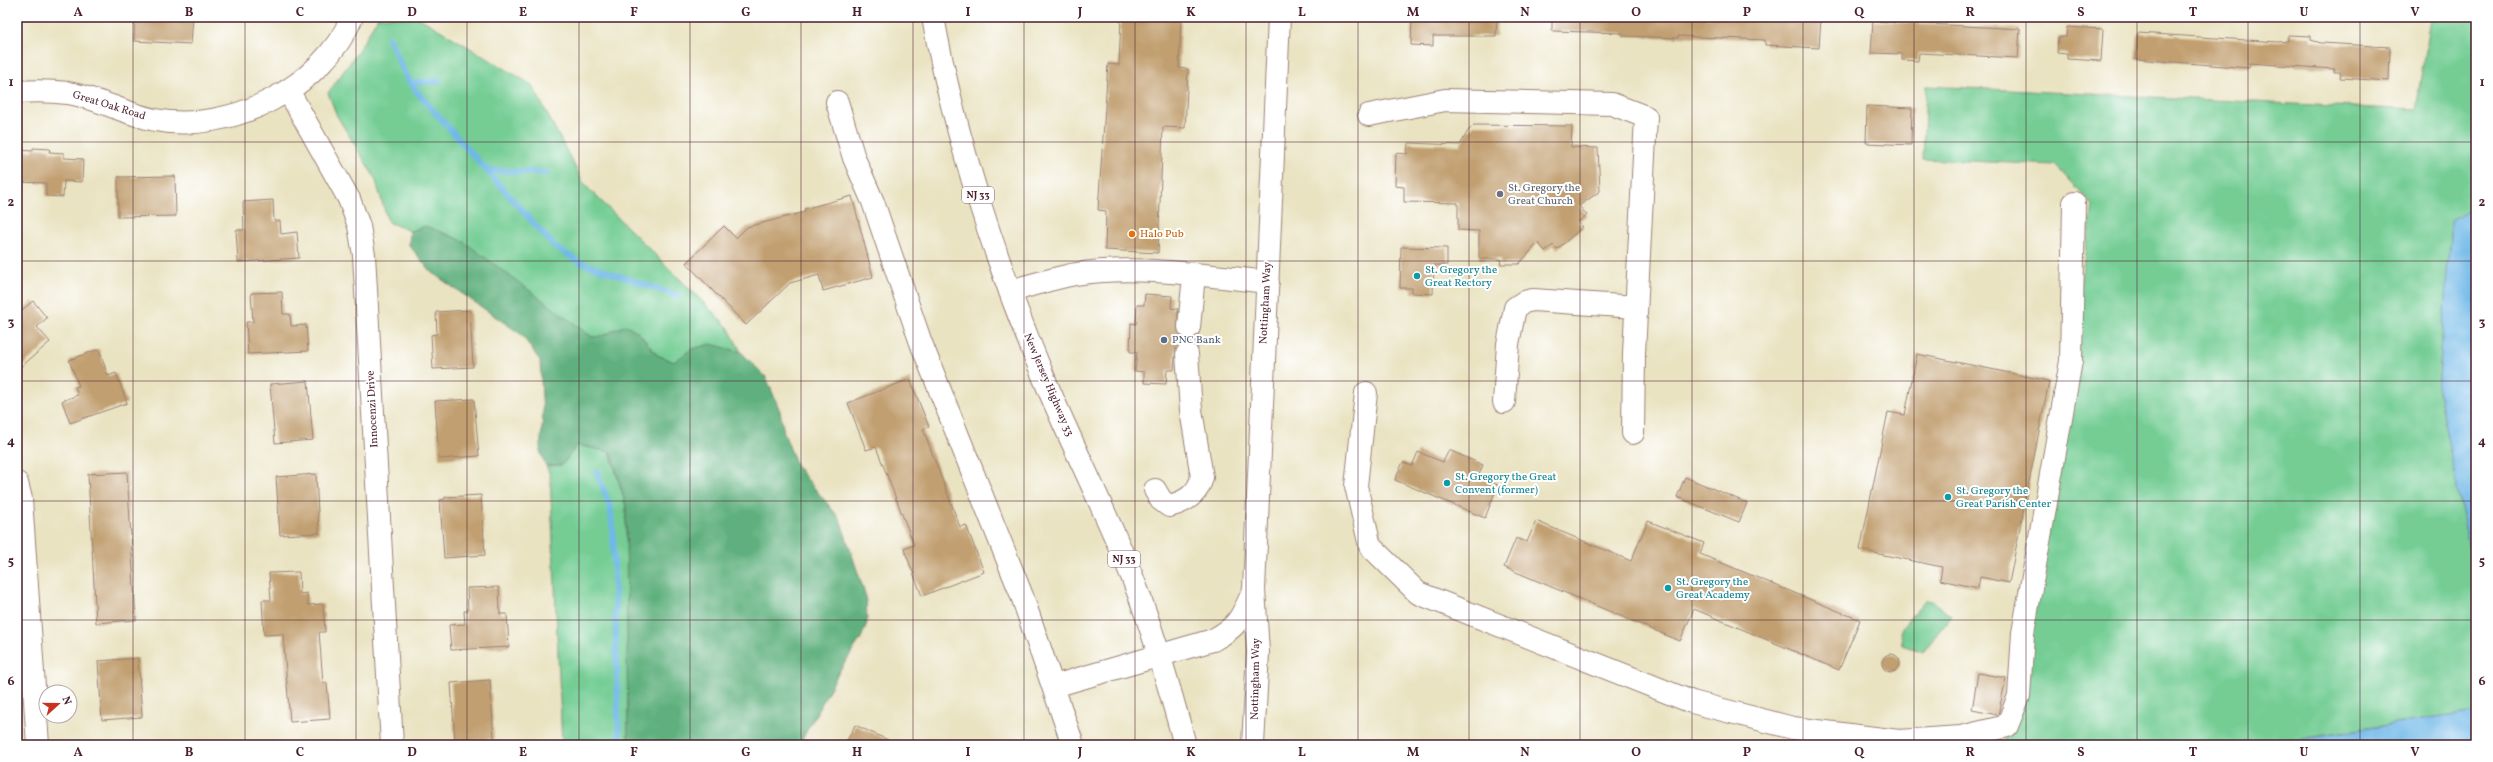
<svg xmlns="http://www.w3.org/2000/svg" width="2493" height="762" viewBox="0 0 2493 762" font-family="Vollkorn,serif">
<rect width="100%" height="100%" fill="#fff"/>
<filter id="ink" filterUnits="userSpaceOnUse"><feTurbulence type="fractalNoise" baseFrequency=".025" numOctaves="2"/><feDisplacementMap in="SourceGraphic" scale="8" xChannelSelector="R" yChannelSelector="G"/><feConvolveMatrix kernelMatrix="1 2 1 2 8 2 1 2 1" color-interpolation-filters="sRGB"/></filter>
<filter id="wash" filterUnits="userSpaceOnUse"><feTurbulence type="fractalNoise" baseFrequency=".012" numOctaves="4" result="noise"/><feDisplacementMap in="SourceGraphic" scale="16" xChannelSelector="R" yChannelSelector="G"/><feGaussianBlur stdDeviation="0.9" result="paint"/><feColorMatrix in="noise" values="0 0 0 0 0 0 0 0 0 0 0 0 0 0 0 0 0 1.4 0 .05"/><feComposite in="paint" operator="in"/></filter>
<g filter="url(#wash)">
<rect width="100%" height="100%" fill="#eae3c2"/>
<!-- green -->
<path fill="#74cd94" stroke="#5f7660" d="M378,17H418L532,85L584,184L728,327L741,352C708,344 702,341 674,362L657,355L638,332L614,329L604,337H592L426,226L410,231L388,222L375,178L337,116L328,93L357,53Z
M2430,17H2476V206L2451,221L2438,392L2476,583V712L2253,745H2004L2093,206L2055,165L1923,159L1926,86L2416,110Z
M577,445L610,452L626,506L628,745H562L550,475L546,466L562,465Z
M1925,600L1932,601L1951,616L1923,652L1902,645L1901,629Z"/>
<!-- forest -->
<path fill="#5fb07e" stroke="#546854" d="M426,226L463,241L592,337C606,337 614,329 627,325L638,332L657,355L674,362L692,349L711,344L741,352L766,377L780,411L784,433L797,467L840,519L866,597L867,623L861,638L840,670L799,745H628L626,506L611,452L577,445L562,465L546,466L540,451L543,415L540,361L522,335L431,272L409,245L410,231Z"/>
<!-- water -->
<path fill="#6fb8e7" stroke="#5c6c89" d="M2476,206V583L2438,392L2451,221Z
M2476,712V745H2278L2277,742Z"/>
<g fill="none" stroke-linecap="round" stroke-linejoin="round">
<!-- stream -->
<path stroke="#6fb8e7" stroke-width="6" d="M389,38L406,76L417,92L554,246L579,262L678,296
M410,83L439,81
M488,170L547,173
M597,472L610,507L613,532L619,745"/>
</g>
<g id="blocks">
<!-- building -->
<path fill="#c19f70" d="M135,17H193L191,44L134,41Z
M1121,17H1181L1179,68L1188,69L1185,128L1163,127L1158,253L1105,250L1106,211L1098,210L1108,64L1119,65Z
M1412,17H1497L1496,36H1433V46L1411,45Z
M1552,17H1751L1793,20V17H1821L1819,48L1765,45V40L1678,36V38L1623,36V33L1552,31Z
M1873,21L2020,29L2018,58L1919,53L1918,61L1902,60V54L1871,53Z
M2067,27L2103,29L2101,61L2067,59V54L2057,53L2058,37H2066Z
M2138,33L2278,42L2288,41V35L2311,36V40L2321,43L2390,47L2389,81L2340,78L2341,72H2334V69L2250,63L2249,68L2136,59Z
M1867,106L1912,108L1911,145L1866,143Z
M1474,125L1572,126L1571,147L1598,148L1600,191L1579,206L1587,215L1578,222L1583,227L1557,249L1553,245L1545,251L1538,243L1519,264H1500L1501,259H1479V231L1458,230V203L1404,202V187L1395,186L1396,153L1407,154L1408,143L1460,145L1468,131Z
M33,148L50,149L49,152L64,153V158L83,159L82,182L64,181L63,197L46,196V183L17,182L18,150L33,151Z
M175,176L176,216L118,217V177Z
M852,196L873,277L823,291L819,275L790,283L746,325L686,263L724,226L736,238L747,227L805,212L804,209Z
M273,200L274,221H280L281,234L297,232L299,258L238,262L236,230H244L243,202Z
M1401,247L1447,248V265H1434L1433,294L1412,293V288H1400Z
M282,292L283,314H290L291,326L306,325L308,351L248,354L246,322H253L251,293Z
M1145,294L1172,296L1171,308L1178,309V333L1187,339L1198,335L1197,347L1186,342L1176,348L1174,370H1167L1166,384L1144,383V372L1135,371L1137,352H1130L1131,323L1136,324L1137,305H1144Z
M33,301L47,318L37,327L50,342L17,370V314Z
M470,310L473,367L433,369L431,335L437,334L436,312Z
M99,349L108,376L116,373L127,403L70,423L62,401L78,395L75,387L79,386L69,360Z
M1917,354L2049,381L2009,583L1980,577L1978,588L1940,580L1942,567L1860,550L1888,412L1905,415Z
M910,379L929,427L923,429L960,527L966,525L984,572L922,596L904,549L914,545L876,447L866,450L848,403Z
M308,381L313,440L275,443L270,384Z
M474,399L479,456L439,459L435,401Z
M1449,450L1483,465L1478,477L1498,485L1485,518L1395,480L1403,462L1412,466L1418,452L1443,462Z
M127,472L136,620L96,623L88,474Z
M316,474L319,533L280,535L276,477Z
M1685,477L1747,503L1739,522L1677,497Z
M481,495L485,555L444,558L440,500L445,499V497Z
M1536,521L1631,561L1648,521L1704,543L1700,554L1860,620L1839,670L1694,609L1680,641L1504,567L1516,538L1527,542Z
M299,572L300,594L307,593L308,605L323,604L325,632H319L323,683H327L330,719L290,722L283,634L264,635L262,600H271L269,573Z
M499,587L500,614H507L509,647L451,650L449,625L465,624L464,611H468L467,588Z
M1882 663a9 9 0 1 1 18 0a9 9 0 1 1-18 0Z
M138,658L142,717L102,720L98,661Z
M1978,673L2006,678L1998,715L1972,710Z
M490,680L494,739L455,742L451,683Z
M855,725L899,745H845Z"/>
</g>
</g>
<g filter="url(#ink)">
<use href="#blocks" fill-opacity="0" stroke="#9a8176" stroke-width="1"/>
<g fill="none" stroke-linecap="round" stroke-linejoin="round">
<!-- minor-tunnel -->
<path stroke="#cabca4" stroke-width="22" stroke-dasharray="22 11" stroke-linecap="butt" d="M1187,354L1189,327"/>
<defs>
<path id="minor" d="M288,90L349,199L359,226L364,255L392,745
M17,92C34,91 51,91 68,93C98,98 125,114 155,120C229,134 323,88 352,17
M837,102L854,158L873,202L921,343L1022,596L1073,745
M1369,115L1445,100L1612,104L1646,117L1634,353L1633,433
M1010,291C1032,285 1054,278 1076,274C1132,264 1210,276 1268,282
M1189,327L1194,275
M1366,393L1356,486L1370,546L1418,593L1692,702L1793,728L1899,741L1961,737L2007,726L2019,696L2023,633L2071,361L2074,203
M1504,402L1508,344L1515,308L1524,302L1533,300L1636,307
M17,483L21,499L38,745
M1155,490L1161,500L1169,506C1186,502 1198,494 1202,477L1191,410L1187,354
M1054,686L1213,640C1237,627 1241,619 1252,594
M1253,745L1258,652L1254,589L1279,17"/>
<path id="major" d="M933,17C955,139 998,269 1046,383C1074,449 1106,512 1133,579C1154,633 1170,689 1185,745"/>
</defs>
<!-- minor casing -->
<use href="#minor" stroke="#9a8176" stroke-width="24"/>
<!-- major casing -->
<use href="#major" stroke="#9a8176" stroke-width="24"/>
<!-- minor -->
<use href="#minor" stroke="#fff" stroke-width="22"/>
<!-- major -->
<use href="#major" stroke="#fff" stroke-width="22"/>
</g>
</g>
<!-- grid -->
<path fill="none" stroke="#4a1f2b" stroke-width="1" stroke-opacity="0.55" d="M133,17V745M245,17V745M356,17V745M467,17V745M579,17V745M690,17V745M801,17V745M913,17V745M1024,17V745M1135,17V745M1246,17V745M1358,17V745M1469,17V745M1580,17V745M1692,17V745M1803,17V745M1914,17V745M2026,17V745M2137,17V745M2248,17V745M2360,17V745M17,142H2476M17,261H2476M17,381H2476M17,501H2476M17,620H2476"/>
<!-- markers -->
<circle fill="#6b7280" stroke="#fff" stroke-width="1.5" cx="1500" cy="194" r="4"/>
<circle fill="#e8710a" stroke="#fff" stroke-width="1.5" cx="1132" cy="234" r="4"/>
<g fill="#0f9aa8" stroke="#fff" stroke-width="1.5">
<circle cx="1417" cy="276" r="4"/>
<circle cx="1447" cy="483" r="4"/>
<circle cx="1948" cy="497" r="4"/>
<circle cx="1668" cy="588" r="4"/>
</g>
<circle fill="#5c6f8a" stroke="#fff" stroke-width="1.5" cx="1164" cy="340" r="4"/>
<g text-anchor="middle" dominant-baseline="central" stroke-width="4" stroke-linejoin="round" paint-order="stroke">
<!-- shield labels -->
<g fill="#fff" stroke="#80626b" stroke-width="1">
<rect x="962" y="187" width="32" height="16" rx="3"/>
<rect x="1108" y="551" width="32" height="16" rx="3"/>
</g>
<g font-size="10" font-weight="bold" fill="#4a1f2b">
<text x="978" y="195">NJ 33</text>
<text x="1124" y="559">NJ 33</text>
</g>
<!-- street labels -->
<g font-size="11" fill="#4a1f2b" stroke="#fff">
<text transform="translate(109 106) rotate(17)">Great Oak Road</text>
<text transform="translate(1266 303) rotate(-87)">Nottingham Way</text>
<text transform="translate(1048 385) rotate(67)">New Jersey Highway 33</text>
<text transform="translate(373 409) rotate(-93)">Innocenzi Drive</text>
<text transform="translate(1256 679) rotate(-89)">Nottingham Way</text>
</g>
<!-- worship labels -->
<g font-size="11" fill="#5b616d" stroke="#fff" text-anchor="start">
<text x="1508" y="188">St. Gregory the<tspan x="1508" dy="13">Great Church</tspan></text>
</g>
<!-- food labels -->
<g font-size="11" fill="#c56008" stroke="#fff" text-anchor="start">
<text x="1140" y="234">Halo Pub</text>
</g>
<!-- culture labels -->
<g font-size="11" fill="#0d838f" stroke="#fff" text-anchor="start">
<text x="1425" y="270">St. Gregory the<tspan x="1425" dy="13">Great Rectory</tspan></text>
<text x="1455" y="477">St. Gregory the Great<tspan x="1455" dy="13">Convent (former)</tspan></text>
<text x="1956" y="491">St. Gregory the<tspan x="1956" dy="13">Great Parish Center</tspan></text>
<text x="1676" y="582">St. Gregory the<tspan x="1676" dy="13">Great Academy</tspan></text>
</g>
<!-- service labels -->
<g font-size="11" fill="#4e5e75" stroke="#fff" text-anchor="start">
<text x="1172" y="340">PNC Bank</text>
</g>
</g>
<!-- margin -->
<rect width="2493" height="762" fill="none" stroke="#fff" stroke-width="44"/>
<!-- north arrow -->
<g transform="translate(58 704) rotate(69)"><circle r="19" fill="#ffffff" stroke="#b7a5aa"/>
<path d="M0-3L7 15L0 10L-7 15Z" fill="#c8321e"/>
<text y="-6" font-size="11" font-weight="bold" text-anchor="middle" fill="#4a1f2b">N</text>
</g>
<rect x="22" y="22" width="2449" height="718" fill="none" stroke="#4a1f2b" stroke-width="1.5"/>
<g font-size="13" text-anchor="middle" font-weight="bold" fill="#4a1f2b">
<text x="78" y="16">A</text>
<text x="189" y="16">B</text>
<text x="300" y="16">C</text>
<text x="412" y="16">D</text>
<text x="523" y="16">E</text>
<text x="634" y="16">F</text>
<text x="746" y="16">G</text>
<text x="857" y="16">H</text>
<text x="968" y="16">I</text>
<text x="1080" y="16">J</text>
<text x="1191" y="16">K</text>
<text x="1302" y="16">L</text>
<text x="1413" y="16">M</text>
<text x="1525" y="16">N</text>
<text x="1636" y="16">O</text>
<text x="1747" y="16">P</text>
<text x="1859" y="16">Q</text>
<text x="1970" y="16">R</text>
<text x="2081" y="16">S</text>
<text x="2193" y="16">T</text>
<text x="2304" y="16">U</text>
<text x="2415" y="16">V</text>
<text x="11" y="86">1</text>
<text x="2482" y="86">1</text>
<text x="11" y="206">2</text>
<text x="2482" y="206">2</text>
<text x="11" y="326">3</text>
<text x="2482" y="326">3</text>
<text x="11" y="445">4</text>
<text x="2482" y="445">4</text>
<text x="11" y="565">5</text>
<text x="2482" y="565">5</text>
<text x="11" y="685">6</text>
<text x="2482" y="685">6</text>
<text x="78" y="756">A</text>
<text x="189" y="756">B</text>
<text x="300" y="756">C</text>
<text x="412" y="756">D</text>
<text x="523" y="756">E</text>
<text x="634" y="756">F</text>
<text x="746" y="756">G</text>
<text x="857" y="756">H</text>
<text x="968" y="756">I</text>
<text x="1080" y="756">J</text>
<text x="1191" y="756">K</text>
<text x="1302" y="756">L</text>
<text x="1413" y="756">M</text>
<text x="1525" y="756">N</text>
<text x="1636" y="756">O</text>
<text x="1747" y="756">P</text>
<text x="1859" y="756">Q</text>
<text x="1970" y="756">R</text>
<text x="2081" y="756">S</text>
<text x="2193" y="756">T</text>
<text x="2304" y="756">U</text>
<text x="2415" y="756">V</text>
</g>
</svg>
